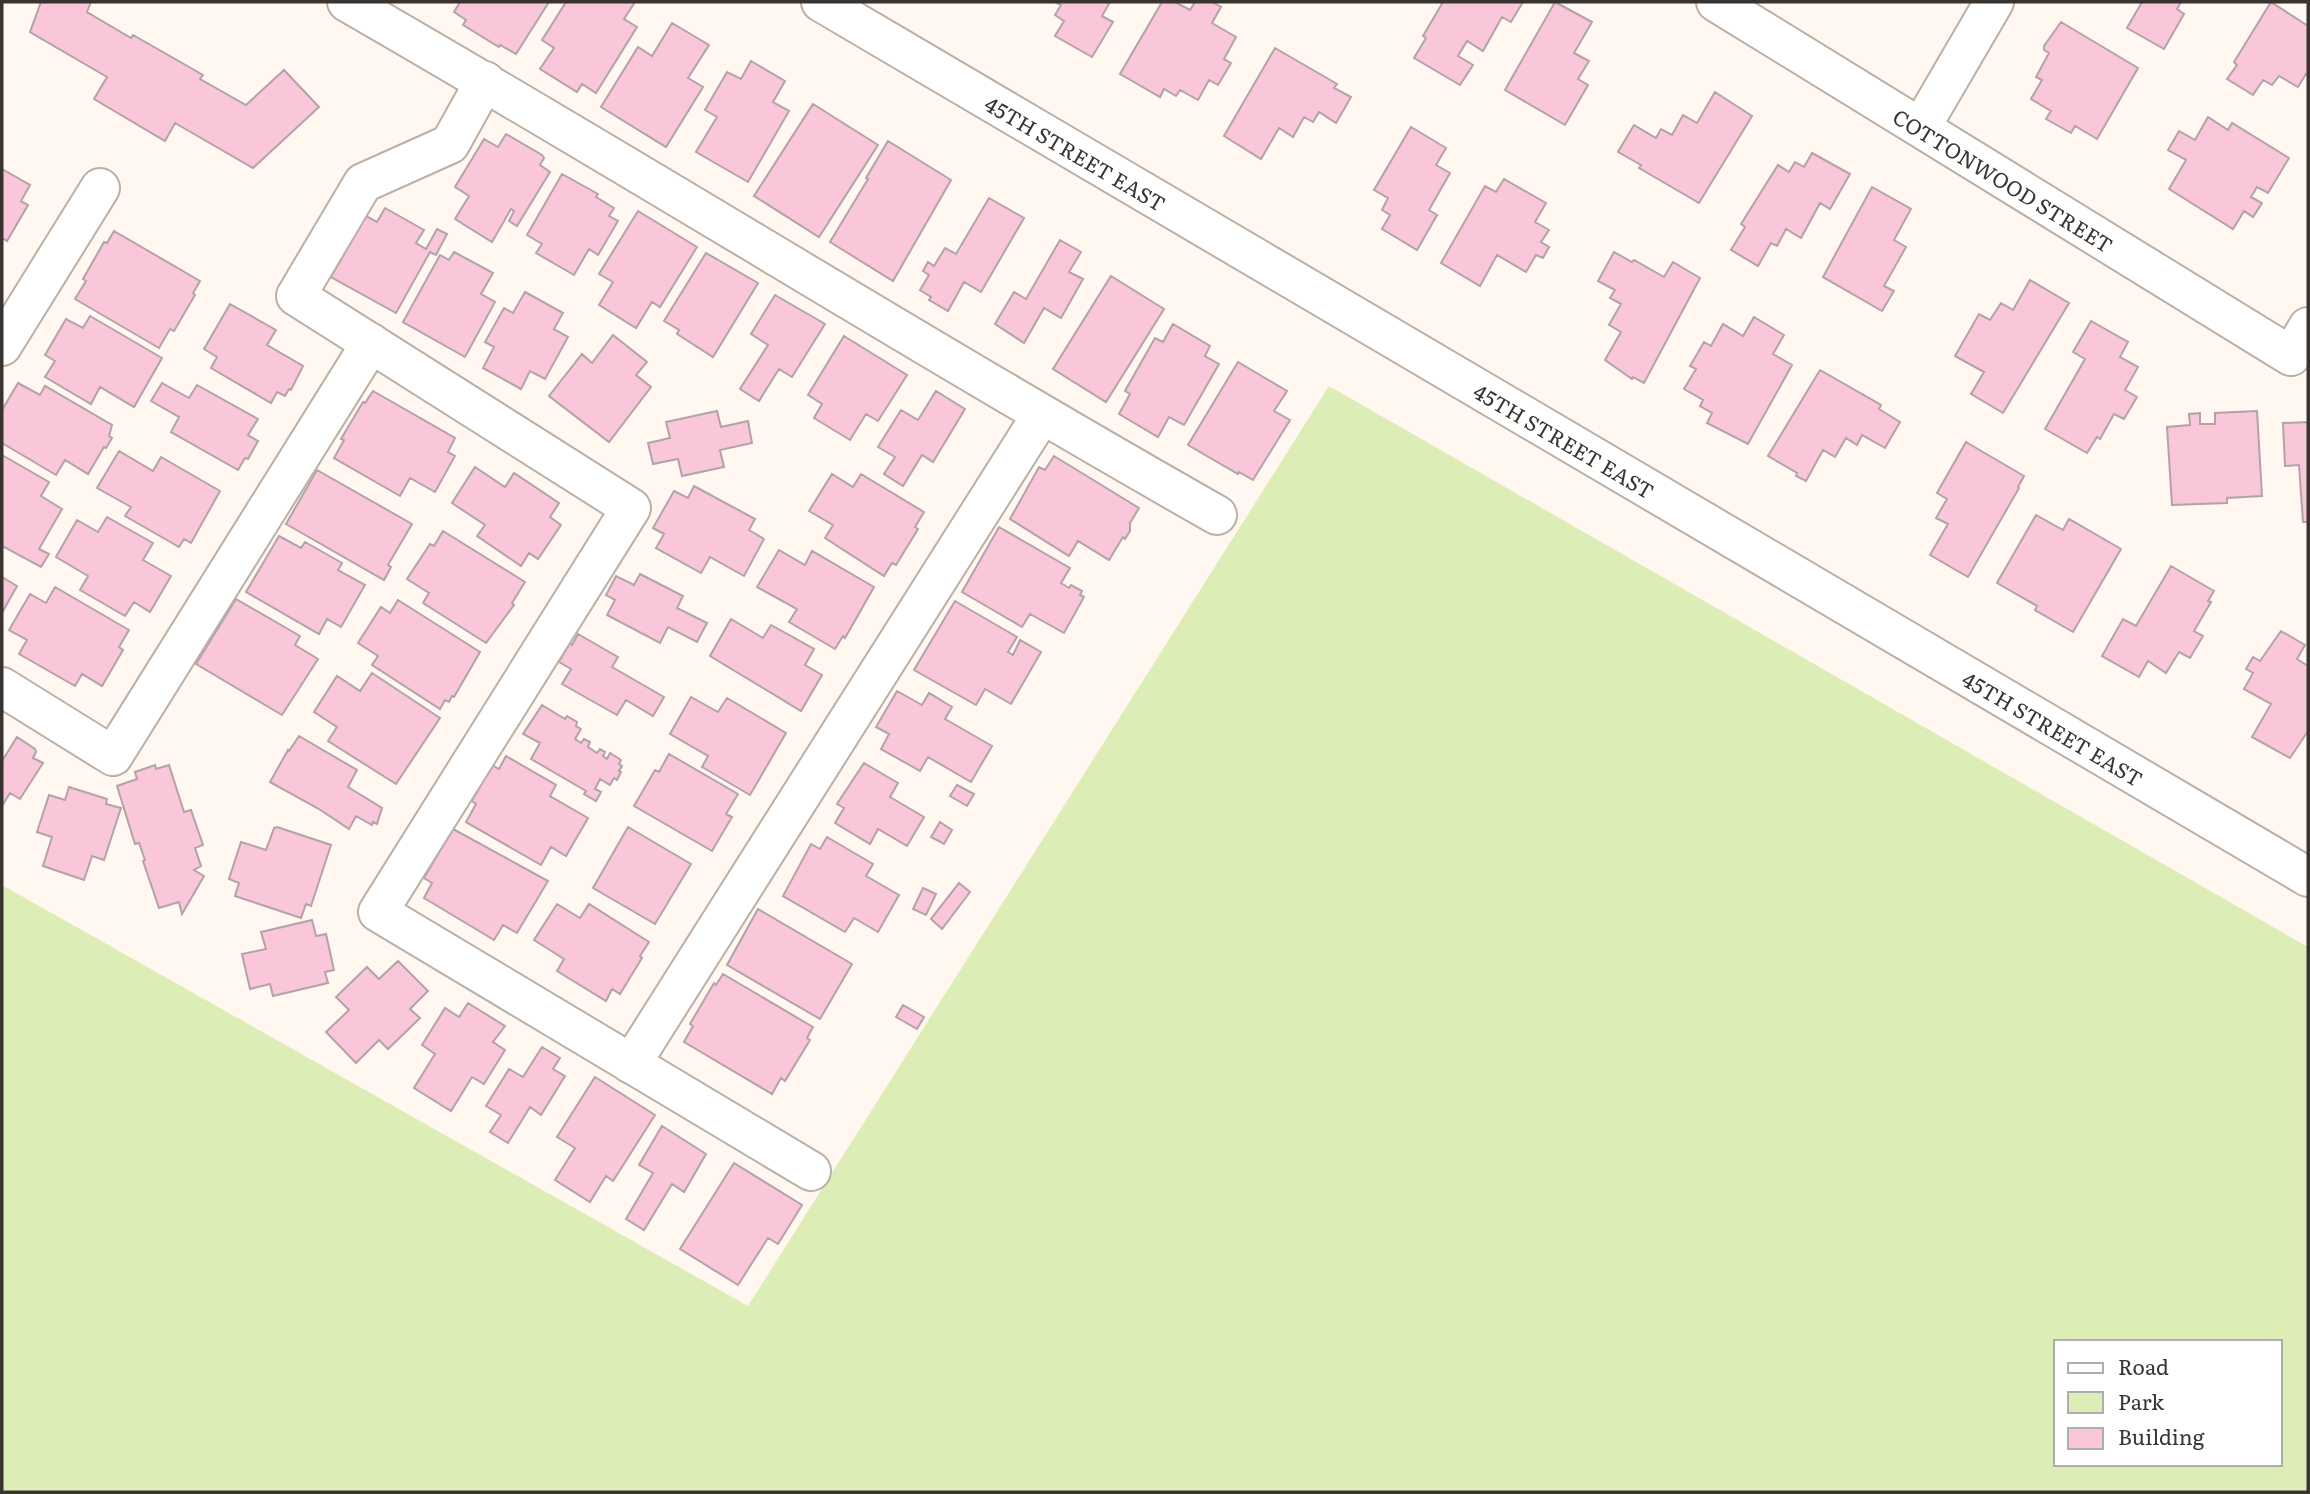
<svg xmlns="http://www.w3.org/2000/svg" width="2310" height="1494" viewBox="0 0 2310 1494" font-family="Literata,serif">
<rect width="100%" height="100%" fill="#fff7f0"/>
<!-- green -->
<path fill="#ddedb6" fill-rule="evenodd" d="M1329,386L2308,947V1492H2V885L748,1306ZM2056,1342H2280V1464H2056Z"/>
<!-- building -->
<path fill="#f9c6da" stroke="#b3a3a9" stroke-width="2" d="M41,2H91L87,12L131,38L133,35L203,75L200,79L246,105L284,70L319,107L253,168L175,123L165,141L94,99L107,77L30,32Z
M460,2H549L516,54L500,45L499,47L463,25L466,20L454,12Z
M566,2H635L624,19L637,27L596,93L582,84L577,92L540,69L554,48L542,40Z
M1055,2H1110L1102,16L1113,22L1092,57L1055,36L1064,21L1055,15L1061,5Z
M1162,2H1175L1190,10L1195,2H1212L1221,7L1212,23L1236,37L1224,59L1231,63L1218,85L1209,80L1198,100L1180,90L1176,96L1164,89L1160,97L1120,74Z
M1443,2H1523L1511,22L1502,17L1483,51L1467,41L1458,56L1473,65L1460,85L1414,58L1426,38L1423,36Z
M1555,2L1592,22L1574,53L1589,61L1578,79L1588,85L1565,125L1505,90Z
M2142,2H2181L2177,9L2184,14L2164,49L2127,28Z
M2271,2L2308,26V76L2306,74L2298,87L2279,76L2272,85L2263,80L2253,95L2227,79L2237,65L2234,62Z
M2061,22L2138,68L2097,139L2075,126L2071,133L2046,119L2051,111L2031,99L2042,80L2036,77L2049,53L2044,50V46Z
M672,23L709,45L688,78L703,87L666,147L601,107L638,47L652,56Z
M1275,48L1337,84L1334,88L1351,97L1336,123L1319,112L1313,122L1304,117L1293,137L1279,128L1261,159L1224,136Z
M751,61L785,81L773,102L789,111L748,182L696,152L717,117L705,110L727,72L741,79Z
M1715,92L1752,116L1699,203L1639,168L1641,165L1618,152L1634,125L1656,138L1661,129L1672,135L1683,115L1697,123Z
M813,104L878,145L819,237L754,196Z
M2208,117L2228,130L2232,123L2289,158L2268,193L2257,187L2251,197L2262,203L2253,217L2244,211L2233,229L2169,189L2186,160L2168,150L2179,131L2195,140Z
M1411,127L1446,148L1436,165L1450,173L1429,210L1437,215L1417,250L1382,229L1390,215L1382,210L1388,198L1374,190Z
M506,134L542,155L544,158L540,165L550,172L517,226L509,221L514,211L511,209L492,242L455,219L469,196L455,187L484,139L498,147Z
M888,141L951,180L893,281L830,242L868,179L866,178Z
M1812,153L1850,174L1830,209L1820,203L1801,238L1786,229L1777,246L1771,243L1758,266L1731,250L1745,227L1741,224L1778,165L1789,172L1795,162L1804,167Z
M2,169L30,185L21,201L28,205L7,241L2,238Z
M562,174L598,194L596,197L614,208L609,216L618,221L598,255L589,249L574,275L536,253L542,244L527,235Z
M1504,179L1546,203L1535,222L1549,230L1541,242L1549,247L1543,258L1536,255L1526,272L1497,255L1480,286L1441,263L1485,186L1496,192Z
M1872,187L1911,209L1894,240L1906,247L1884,286L1894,291L1882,311L1823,277Z
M989,198L1024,218L981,292L964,282L948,311L929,300L931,297L920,290L929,275L923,271L928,262L934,266L945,248L956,254Z
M385,208L424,230L416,243L426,249L437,229L447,234L436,255L430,252L396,313L331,277L366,216L377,222Z
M638,211L697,247L660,307L652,302L636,328L599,305L613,282L599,274Z
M114,231L200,281L193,293L195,295L174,331L170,329L159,348L75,299L86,281L83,279L104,242L107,243Z
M1060,240L1081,252L1069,272L1083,279L1061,318L1044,308L1024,343L995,324L1014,292L1026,299Z
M454,252L493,273L481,294L495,302L465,357L403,322L440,255L449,260Z
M1614,252L1632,262L1634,260L1664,277L1673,262L1700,278L1644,383L1633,377L1632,379L1605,360L1621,332L1609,325L1621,304L1610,298L1615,290L1598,281Z
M706,253L758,283L713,357L677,334L679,330L664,321Z
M1111,276L1164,309L1106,402L1053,369Z
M2030,280L2069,303L2003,413L1971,394L1984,372L1955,356L1979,314L1990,320L2001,303L2013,310Z
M525,292L563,313L554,329L568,337L545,379L530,371L521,389L483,368L494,347L485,342L504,308L513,313Z
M775,295L825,324L792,377L779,369L759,401L740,389L768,345L751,334Z
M230,304L276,330L267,345L303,366L291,390L289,389L285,396L277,392L271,403L211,368L217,357L204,349Z
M90,316L162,358L134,407L100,387L91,404L45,377L55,361L45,355L66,319L83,328Z
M1754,317L1784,335L1773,354L1792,365L1748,444L1707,423L1712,413L1700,406L1703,400L1684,389L1696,369L1690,366L1704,342L1711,346L1723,324L1743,336Z
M2091,321L2128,342L2120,357L2138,367L2125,390L2137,397L2124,419L2114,414L2100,439L2097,437L2087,453L2045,429L2085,359L2073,352Z
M1173,324L1210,346L1205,356L1219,364L1184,425L1169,417L1158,437L1119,414L1130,394L1125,391L1155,338L1163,342Z
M613,335L647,362L636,375L651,387L609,442L549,396L582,354L592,363Z
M844,336L907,375L878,421L866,414L850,440L814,418L822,404L808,395Z
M1238,362L1287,391L1274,411L1290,420L1253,480L1239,472L1238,474L1188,445Z
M1820,370L1881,405L1879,409L1900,422L1885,448L1862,435L1857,445L1846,438L1835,457L1823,450L1806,481L1796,476L1797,473L1768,456Z
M18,383L40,395L45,386L112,425L109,436L112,438L106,448L104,447L88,474L65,460L56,475L2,443V410Z
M162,383L189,398L197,385L258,419L248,435L258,441L248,459L245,458L238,470L171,432L179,417L151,401Z
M373,391L455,438L448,452L455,456L435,492L410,478L400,496L334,458L344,440L341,439L363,402L365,403Z
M936,391L965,409L933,462L922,455L903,486L884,474L895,457L878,447L901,410L918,420Z
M717,411L721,427L748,421L752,443L720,450L724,467L682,476L678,459L653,464L648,443L670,438L666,422Z
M2257,411L2262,496L2227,498V503L2172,505L2167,427L2190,425L2189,414L2200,413V424H2215V413Z
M2308,422V522H2303L2299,465L2285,466L2283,423Z
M1966,442L2024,476L2018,487L2019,488L1968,577L1930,555L1948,524L1936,518L1947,499L1937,493Z
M119,451L153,471L161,457L220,491L191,543L184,539L179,547L125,516L131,507L97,488Z
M2,455L49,482L41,496L62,509L39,549L49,554L41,567L2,546Z
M1054,456L1139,508L1130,523V531L1125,539L1123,537L1109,560L1078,541L1069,556L1010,519L1039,467L1045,470Z
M475,467L505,487L514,473L559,503L550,517L561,525L538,559L529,553L521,566L477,536L485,525L452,503Z
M317,470L412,524L388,565L391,567L384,580L286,524Z
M832,474L853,487L861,474L924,512L915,527L918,529L896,565L892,563L884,576L825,538L833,525L809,511Z
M694,486L755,519L749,530L764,539L744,576L710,557L701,573L656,548L664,534L653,528L674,491L688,498Z
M2036,515L2063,530L2069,519L2121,549L2073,632L2035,610L2037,606L1997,583Z
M107,517L153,543L143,560L171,576L150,612L134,602L125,616L80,590L88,576L56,557L77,520L98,532Z
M999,527L1070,568L1061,583L1069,588L1071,585L1082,591L1080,595L1084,597L1064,633L1030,614L1022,627L962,592Z
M443,531L525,582L512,603L514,605L486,643L423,603L429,593L407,579L430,544L434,546Z
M279,536L301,548L305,542L342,563L338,570L365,585L341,627L327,619L319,634L246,592Z
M779,550L805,565L812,551L874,587L845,638L843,636L835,649L789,622L797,609L757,587Z
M2171,566L2214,591L2208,601L2211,602L2194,631L2203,636L2190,658L2179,652L2166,673L2148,661L2139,677L2102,656L2123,619L2136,626Z
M640,574L683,596L677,608L707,623L697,642L668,627L660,643L607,615L615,600L606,595L616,576L634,585Z
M2,577L17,586L2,613Z
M55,587L129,630L119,647L123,650L102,686L82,674L75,686L19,654L27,640L9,630L30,594L46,603Z
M236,599L300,636L295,645L318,659L282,715L196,664Z
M398,600L480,652L454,697L452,696L449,702L445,700L440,709L372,665L378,656L358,643L381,607L390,613Z
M955,601L1017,637L1008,652L1013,655L1020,640L1041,652L1011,704L985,689L976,705L914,670Z
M731,619L763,638L771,625L814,649L805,665L822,675L801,711L710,656Z
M2281,631L2305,645L2297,659L2308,666V731L2290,758L2252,737L2271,704L2244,689L2253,673L2246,669L2253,657L2260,661Z
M578,634L618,657L612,667L664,697L653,716L626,700L617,715L562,684L571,669L559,662L570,643L572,645Z
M372,673L440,718L396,784L328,741L337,727L314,712L337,676L360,691Z
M897,691L922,705L929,693L952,707L945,719L992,746L971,782L928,757L920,771L881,749L889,734L876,727Z
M691,697L718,712L727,698L786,733L750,795L702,767L708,756L670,734Z
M542,705L565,719L567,716L577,722L576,726L581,729L575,739L581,743L584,739L590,742L588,747L597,753L600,749L605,752L603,756L607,759L610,753L621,760L619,764L622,766L619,771L621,772L617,780L614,778L610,785L600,779L595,789L601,792L596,801L584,794L586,791L531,759L540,743L523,734Z
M299,736L357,770L348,787L382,808L377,824L373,822L372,825L356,816L349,829L319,809L270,782L288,750L289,751Z
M17,737L35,749L36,752L33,758L43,763L20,799L10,793L2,806V761Z
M669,754L738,794L726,814L732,817L712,851L634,806L655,770L659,772Z
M506,756L556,785L550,796L588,818L566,856L551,847L541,865L466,822L476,804L472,801L492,765L499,769Z
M864,763L898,783L890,797L924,817L907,846L878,829L870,844L835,823L844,808L837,804Z
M155,765L156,769L169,765L184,812L191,810L203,845L195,848L201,866L194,870L204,876L182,914L179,902L159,908L143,861L145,860L139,843L135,844L117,786L137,779L135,772Z
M957,785L974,794L967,806L950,796Z
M69,787L107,799L106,804L121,808L104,860L92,856L84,880L43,866L52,837L37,832L49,795L65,800Z
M940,822L952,830L944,844L931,837Z
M277,827L331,845L311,906L306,904L301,918L235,896L239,883L229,879L241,842L266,850L274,828Z
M628,827L691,864L655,924L593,888Z
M453,829L548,881L517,933L503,925L494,940L424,898L432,883L424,878Z
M827,837L873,864L866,876L899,895L878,932L854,918L845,932L783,896L811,844L820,849Z
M959,883L970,892L942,929L931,919Z
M923,888L936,894L926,915L913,909Z
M557,904L580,918L589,904L649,942L640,956L642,958L620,994L612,989L606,1001L557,971L564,959L534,940Z
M758,909L852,964L820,1019L727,965Z
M312,920L316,936L326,934L334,970L325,972L328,983L273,996L270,984L250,989L242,954L266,949L261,932Z
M398,961L428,991L410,1009L420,1018L388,1049L379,1040L356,1063L326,1032L349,1010L336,997L367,967L379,979Z
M723,974L813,1027L807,1038L810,1040L785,1081L781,1078L772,1094L684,1042L693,1026L690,1024L714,983L716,985Z
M468,1003L505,1026L493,1042L505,1050L484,1084L472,1077L451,1111L414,1088L435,1054L422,1045L445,1008L459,1017Z
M903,1005L924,1017L917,1029L896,1017Z
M542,1047L560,1058L553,1069L565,1076L541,1115L530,1107L508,1143L490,1132L501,1115L486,1106L509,1069L523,1077Z
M595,1077L655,1115L613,1181L606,1176L590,1202L555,1180L575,1148L557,1137Z
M662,1126L706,1154L684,1192L672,1184L644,1230L626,1219L653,1173L639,1165Z
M734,1163L802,1205L778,1244L768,1238L738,1285L680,1249Z"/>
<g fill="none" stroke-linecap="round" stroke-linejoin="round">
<defs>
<g id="minor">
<path d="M347,2C639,170 924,349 1217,515"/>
<path id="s1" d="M821,2L2308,877"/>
<path id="s2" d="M1716,2L2291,356L2308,327"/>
<path d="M485,81L450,144L363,183L296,296L631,508L378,912L811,1171"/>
<path d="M1921,127L1994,2"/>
<path d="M2,346L100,188"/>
<path d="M2,687L113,756L371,343"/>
<path d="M631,1064L1041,416"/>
</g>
</defs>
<!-- minor casing -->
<use href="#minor" stroke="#bcb0a5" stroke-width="42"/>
<!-- minor -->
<use href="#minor" stroke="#fff" stroke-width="38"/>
</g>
<g text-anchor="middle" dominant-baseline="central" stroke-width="6" stroke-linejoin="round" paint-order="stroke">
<!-- street labels -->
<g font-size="21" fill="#39342f" stroke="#fff">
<text stroke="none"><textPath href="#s1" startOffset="296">45TH STREET EAST</textPath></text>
<text stroke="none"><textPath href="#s2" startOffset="338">COTTONWOOD STREET</textPath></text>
<text stroke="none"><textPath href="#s1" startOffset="863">45TH STREET EAST</textPath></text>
<text stroke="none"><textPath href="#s1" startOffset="1430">45TH STREET EAST</textPath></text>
</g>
</g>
<!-- border -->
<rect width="2310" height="1494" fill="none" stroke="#39342f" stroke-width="7"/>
<!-- legend -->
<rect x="2054" y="1340" width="228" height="126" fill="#ffffff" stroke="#b0aeac" stroke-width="2"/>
<rect x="2068" y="1363" width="35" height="10" fill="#ffffff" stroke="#b0aeac" stroke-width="2"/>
<text x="2118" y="1375" font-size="21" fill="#39342f">Road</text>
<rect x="2068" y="1392" width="35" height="21" fill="#ddedb6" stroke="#b0aeac" stroke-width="2"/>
<text x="2118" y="1410" font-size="21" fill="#39342f">Park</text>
<rect x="2068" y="1428" width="35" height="21" fill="#f9c6da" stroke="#b0aeac" stroke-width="2"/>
<text x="2118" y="1445" font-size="21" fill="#39342f">Building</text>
</svg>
